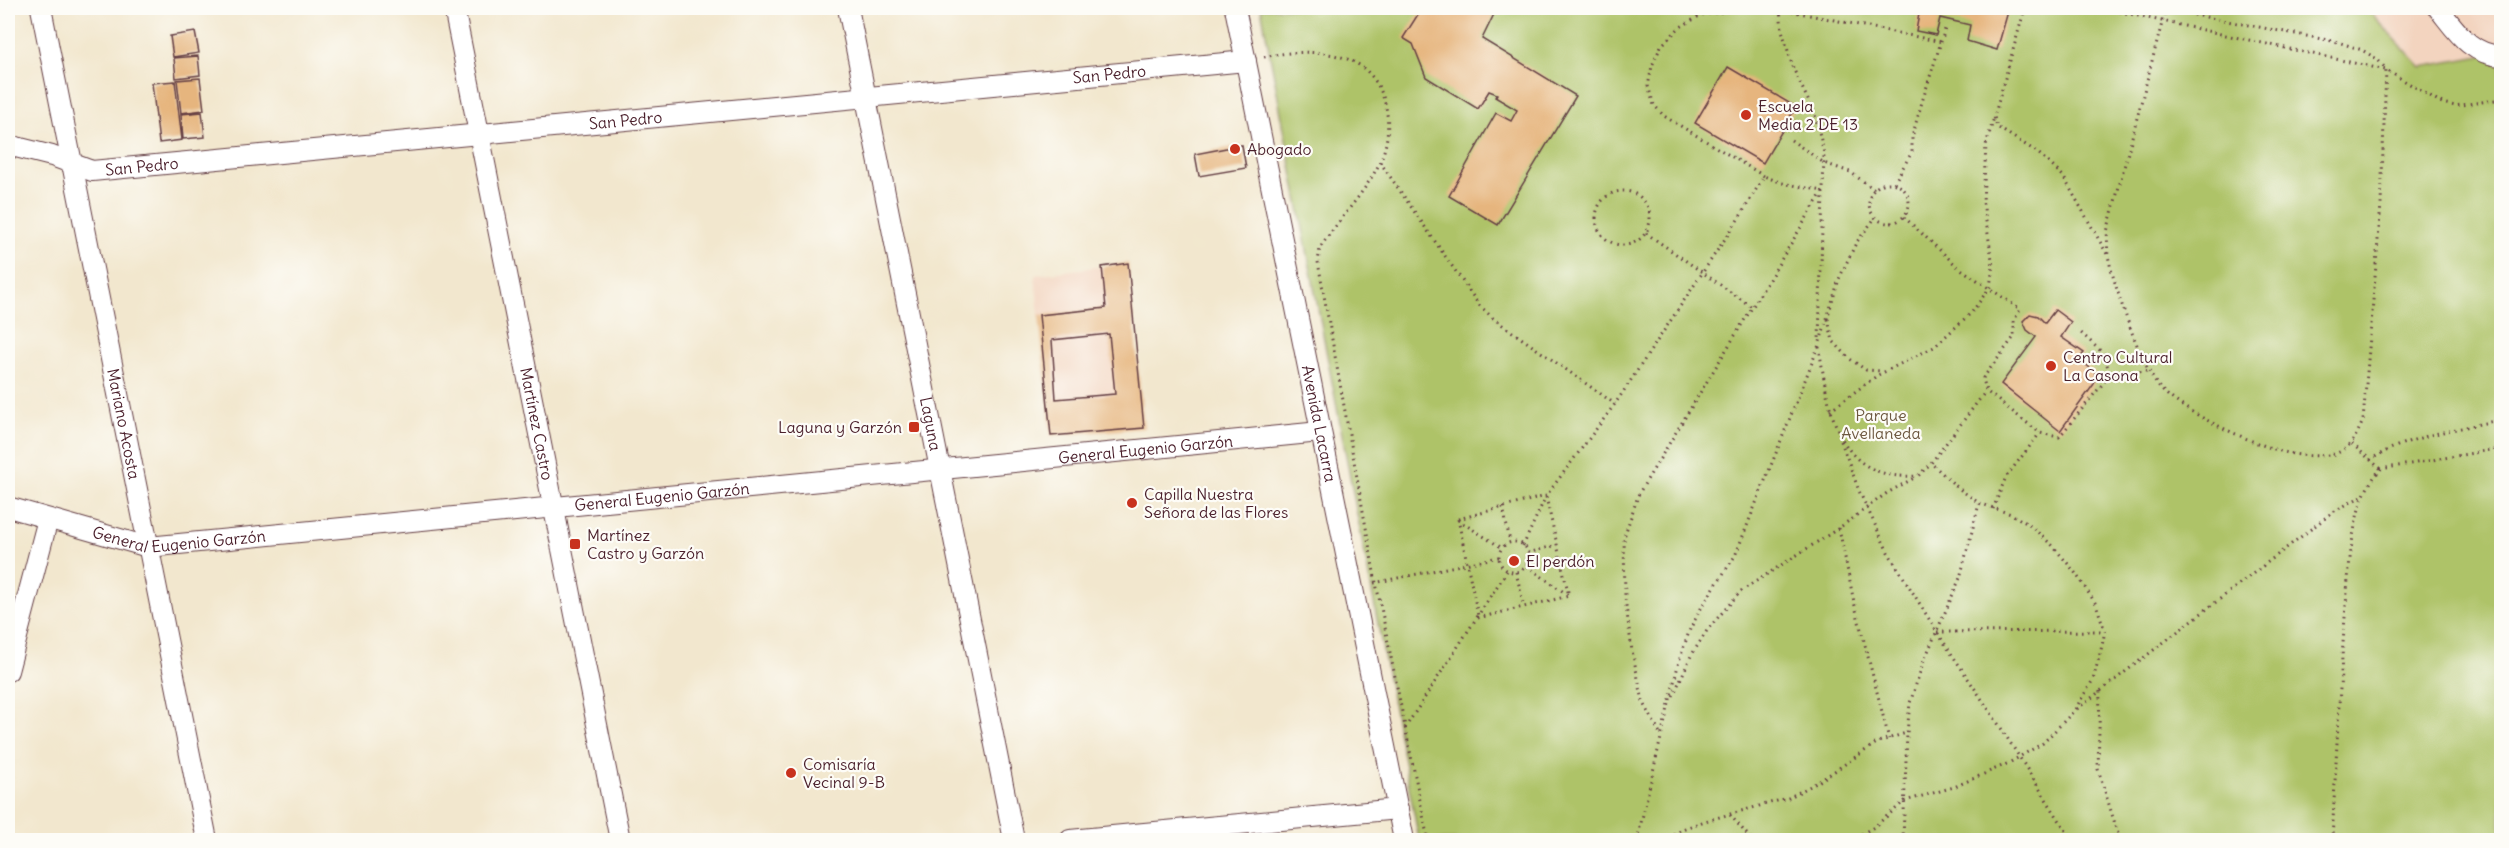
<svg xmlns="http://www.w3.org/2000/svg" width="2509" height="848" viewBox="0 0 2509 848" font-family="Delius,sans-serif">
<rect width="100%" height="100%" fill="#fdfcf7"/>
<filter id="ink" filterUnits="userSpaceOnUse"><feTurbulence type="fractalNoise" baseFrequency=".0167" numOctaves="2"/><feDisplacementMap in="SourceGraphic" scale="12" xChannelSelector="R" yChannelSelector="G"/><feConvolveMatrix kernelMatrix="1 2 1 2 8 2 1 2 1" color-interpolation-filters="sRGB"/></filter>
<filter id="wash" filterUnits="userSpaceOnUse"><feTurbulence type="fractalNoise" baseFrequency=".008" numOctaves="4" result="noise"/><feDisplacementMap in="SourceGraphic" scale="24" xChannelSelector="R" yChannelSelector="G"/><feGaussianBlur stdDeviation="1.35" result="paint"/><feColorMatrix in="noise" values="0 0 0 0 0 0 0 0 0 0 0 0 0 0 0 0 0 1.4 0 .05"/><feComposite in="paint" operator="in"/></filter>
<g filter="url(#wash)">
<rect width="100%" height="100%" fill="#f2e7ce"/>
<!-- built -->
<path fill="#f3d4bf" d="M2366,8H2501V49L2481,56L2421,67Z
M1128,263L1144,428L1051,436L1035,275Z"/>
<!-- green -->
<path fill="#aec367" stroke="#7c7149" stroke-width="1.5" d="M1261,8H2366L2421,67L2481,56L2501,49V840H1419Z"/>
<g id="blocks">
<!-- building -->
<path fill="#e6b57e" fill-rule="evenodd" d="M1422,8H1448L1452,10L1453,8H1497L1482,39L1576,96L1498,225L1449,196L1496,113L1511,121L1517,110L1495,97L1497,94L1489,91L1478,109L1426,77L1413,44L1403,38Z
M1920,8H2009L1997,50L1967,41L1970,25L1940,18L1936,35L1916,31Z
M195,32L199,53L173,57L170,36Z
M198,56L200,75L176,78L174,58Z
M1728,67L1796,107L1763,163L1695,123Z
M200,78L204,110L181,113L177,80Z
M175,81L182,140L159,143L152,83Z
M202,112L205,137L183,139L181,114Z
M1242,145L1246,168L1199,176L1195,154Z
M1128,263L1144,428L1051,436L1039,315L1106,308L1102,267ZM1109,334L1115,394L1056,399L1052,340Z
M2055,310L2071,322L2061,337L2084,353L2079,359L2095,372L2094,384L2060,431L2001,384L2036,337L2027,330L2023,321L2030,314L2038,316L2045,323Z"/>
</g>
</g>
<g filter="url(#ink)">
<use href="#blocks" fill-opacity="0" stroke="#633d43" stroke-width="1.5"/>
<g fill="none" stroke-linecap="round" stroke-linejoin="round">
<defs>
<g id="minor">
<path id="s1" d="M41,8L207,840"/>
<path id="s2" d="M454,8L620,840"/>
<path id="s3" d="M848,8L1014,840"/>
<path id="s4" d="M1235,8L1404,840"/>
<path d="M2438,8C2456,30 2470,55 2502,56"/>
<path id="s5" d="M8,145L52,156L92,171L1246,61"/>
<path id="s6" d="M8,507L148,547L1320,432"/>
<path d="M8,671L48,519"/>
<path d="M1070,840L1398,809"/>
</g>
</defs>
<!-- minor casing -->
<use href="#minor" stroke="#633d43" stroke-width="22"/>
<!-- path -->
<path stroke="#633d43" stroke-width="3" stroke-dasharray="1.5 4.5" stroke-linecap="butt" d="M1780,8L1782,30L1793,68L1815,115L1824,153L1819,341
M2025,8L1994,117L1997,127L2037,152L2063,176L2107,254
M2102,8L2386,70L2442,103L2455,106L2502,99
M2166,8L2107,232C2108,240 2107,248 2108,255C2113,284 2141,365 2159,387C2179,411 2257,446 2288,453C2301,456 2321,457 2334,454C2351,449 2356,436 2363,421L2381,204L2386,70
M2171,8L2195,15L2338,42L2362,50L2377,59L2386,69
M1264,57C1290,51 1329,49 1354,62C1389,80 1395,129 1380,162C1366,192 1338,220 1320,248L1318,262L1376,583L1428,840
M1791,140L1824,163L1850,172L1874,189
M1380,162L1479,305L1494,319L1615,404
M1764,176L1664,116L1654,105L1648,86L1652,66L1661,46L1679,28L1701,15L1747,9H1780L1942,42
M1869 203a20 20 0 1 1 40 0a20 20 0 1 1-40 0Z
M1894,183L1912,152V137L1922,102L1946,26
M1596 218a27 27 0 1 1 54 0a27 27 0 1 1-54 0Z
M1904,217L1958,267L2020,309L2014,321V337L1983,378L1986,391L2040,433L2059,437L2110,375L2104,354L2080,332
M1646,233L1752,307
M1828,319L1833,341L1850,359L1866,370L1882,371
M1819,347C1829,411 1836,482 1918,476L1931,463L1986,391
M2110,375L2147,371
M1830,410L1878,375L1934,347L1972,312L1990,287L1993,266L1983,202L1986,145L1994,117
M1841,441L1859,491L1888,552L1937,632L1999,725L2072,840
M2352,444L2381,469
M2370,460C2409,435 2457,430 2502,419
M1546,497L1569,596
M1503,507L1510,542
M1993,509L2006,477L2040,433
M1458,519L1478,616
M1458,519L1546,496
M1458,520L1502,548
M1839,528L1854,602L1889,739
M1499 557a15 15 0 1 1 30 0a15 15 0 1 1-30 0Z
M1523,546L1546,496L1615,404L1741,215L1764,176L1782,183L1823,191L1639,493L1624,537L1625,598L1632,651L1643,701L1661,736
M1528,553L1557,545
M1527,566L1568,595
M1516,572L1524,607
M1374,583L1499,557
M1478,618L1569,596
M1937,632L2105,631
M2100,691L2098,769L2120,840
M1673,696L1691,656L1708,629L1741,591L1839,528L1887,493L1916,477
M2077,709L2333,512L2362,496
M1405,728L1507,571
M1730,815L1752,840
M1637,840L1679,661L1690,629L1704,603L1735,556L1819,345L1839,279L1856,243L1875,218
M1663,840L1682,829L1705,821L1788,798L1818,782L1878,742L1906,733
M1851,840L1874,827L1905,801L1954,787L2009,763L2043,743L2074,711L2093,680L2101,650L2105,631L2096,604L2074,571L2052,545L2028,524L2011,514L1979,503L1958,488L1931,463
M1903,840L1907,733L1910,703L1923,663L1960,578L1979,504
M2332,840C2336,766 2339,691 2345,617C2348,584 2349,550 2357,517C2361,499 2368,483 2381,469L2502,448"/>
<!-- minor -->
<use href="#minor" stroke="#fff" stroke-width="20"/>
</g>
</g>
<!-- markers -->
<g fill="#c8321e" stroke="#fdfcf7" stroke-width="2">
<circle cx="1746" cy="115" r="6"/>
<circle cx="1235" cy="149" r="6"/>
<circle cx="2051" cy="366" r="6"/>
<rect x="908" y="421" width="12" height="12" rx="3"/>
<circle cx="1132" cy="503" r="6"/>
<rect x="569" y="538" width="12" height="12" rx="3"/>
<circle cx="1514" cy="561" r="6"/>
<circle cx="791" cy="773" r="6"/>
</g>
<g text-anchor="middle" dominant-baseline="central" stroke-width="4.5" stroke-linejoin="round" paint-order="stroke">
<!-- street labels -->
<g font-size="16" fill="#4a1f2b" stroke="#fdfcf7">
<text stroke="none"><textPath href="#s5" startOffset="1110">San Pedro</textPath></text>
<text stroke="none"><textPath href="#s5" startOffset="624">San Pedro</textPath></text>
<text stroke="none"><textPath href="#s5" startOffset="138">San Pedro</textPath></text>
<text stroke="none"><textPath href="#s1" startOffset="424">Mariano Acosta</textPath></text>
<text stroke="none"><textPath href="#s2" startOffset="424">Martínez Castro</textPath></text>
<text stroke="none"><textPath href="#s3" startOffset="424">Laguna</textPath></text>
<text stroke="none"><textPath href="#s4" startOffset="424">Avenida Lacarra</textPath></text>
<text stroke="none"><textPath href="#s6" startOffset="1148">General Eugenio Garzón</textPath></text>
<text stroke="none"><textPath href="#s6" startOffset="662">General Eugenio Garzón</textPath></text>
<text stroke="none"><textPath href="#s6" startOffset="176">General Eugenio Garzón</textPath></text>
</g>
<!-- poi labels -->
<g font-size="16" fill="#4a1f2b" stroke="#fdfcf7" text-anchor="start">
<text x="1758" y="106">Escuela<tspan x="1758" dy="18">Media 2 DE 13</tspan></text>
<text x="1247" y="149">Abogado</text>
<text x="2063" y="357">Centro Cultural<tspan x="2063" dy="18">La Casona</tspan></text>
<text x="902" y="427" text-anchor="end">Laguna y Garzón</text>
<text x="1144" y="494">Capilla Nuestra<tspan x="1144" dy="18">Señora de las Flores</tspan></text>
<text x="587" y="535">Martínez<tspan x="587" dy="18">Castro y Garzón</tspan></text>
<text x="1526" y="561">El perdón</text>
<text x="803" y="764">Comisaría<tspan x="803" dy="18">Vecinal 9-B</tspan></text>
</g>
<!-- park labels -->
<g font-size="16" fill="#6d5840" stroke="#fdfcf7">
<text x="1881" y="415">Parque<tspan x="1881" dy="18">Avellaneda</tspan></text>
</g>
</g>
<!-- margin -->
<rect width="2509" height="848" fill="none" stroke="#fdfcf7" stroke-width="30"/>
</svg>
